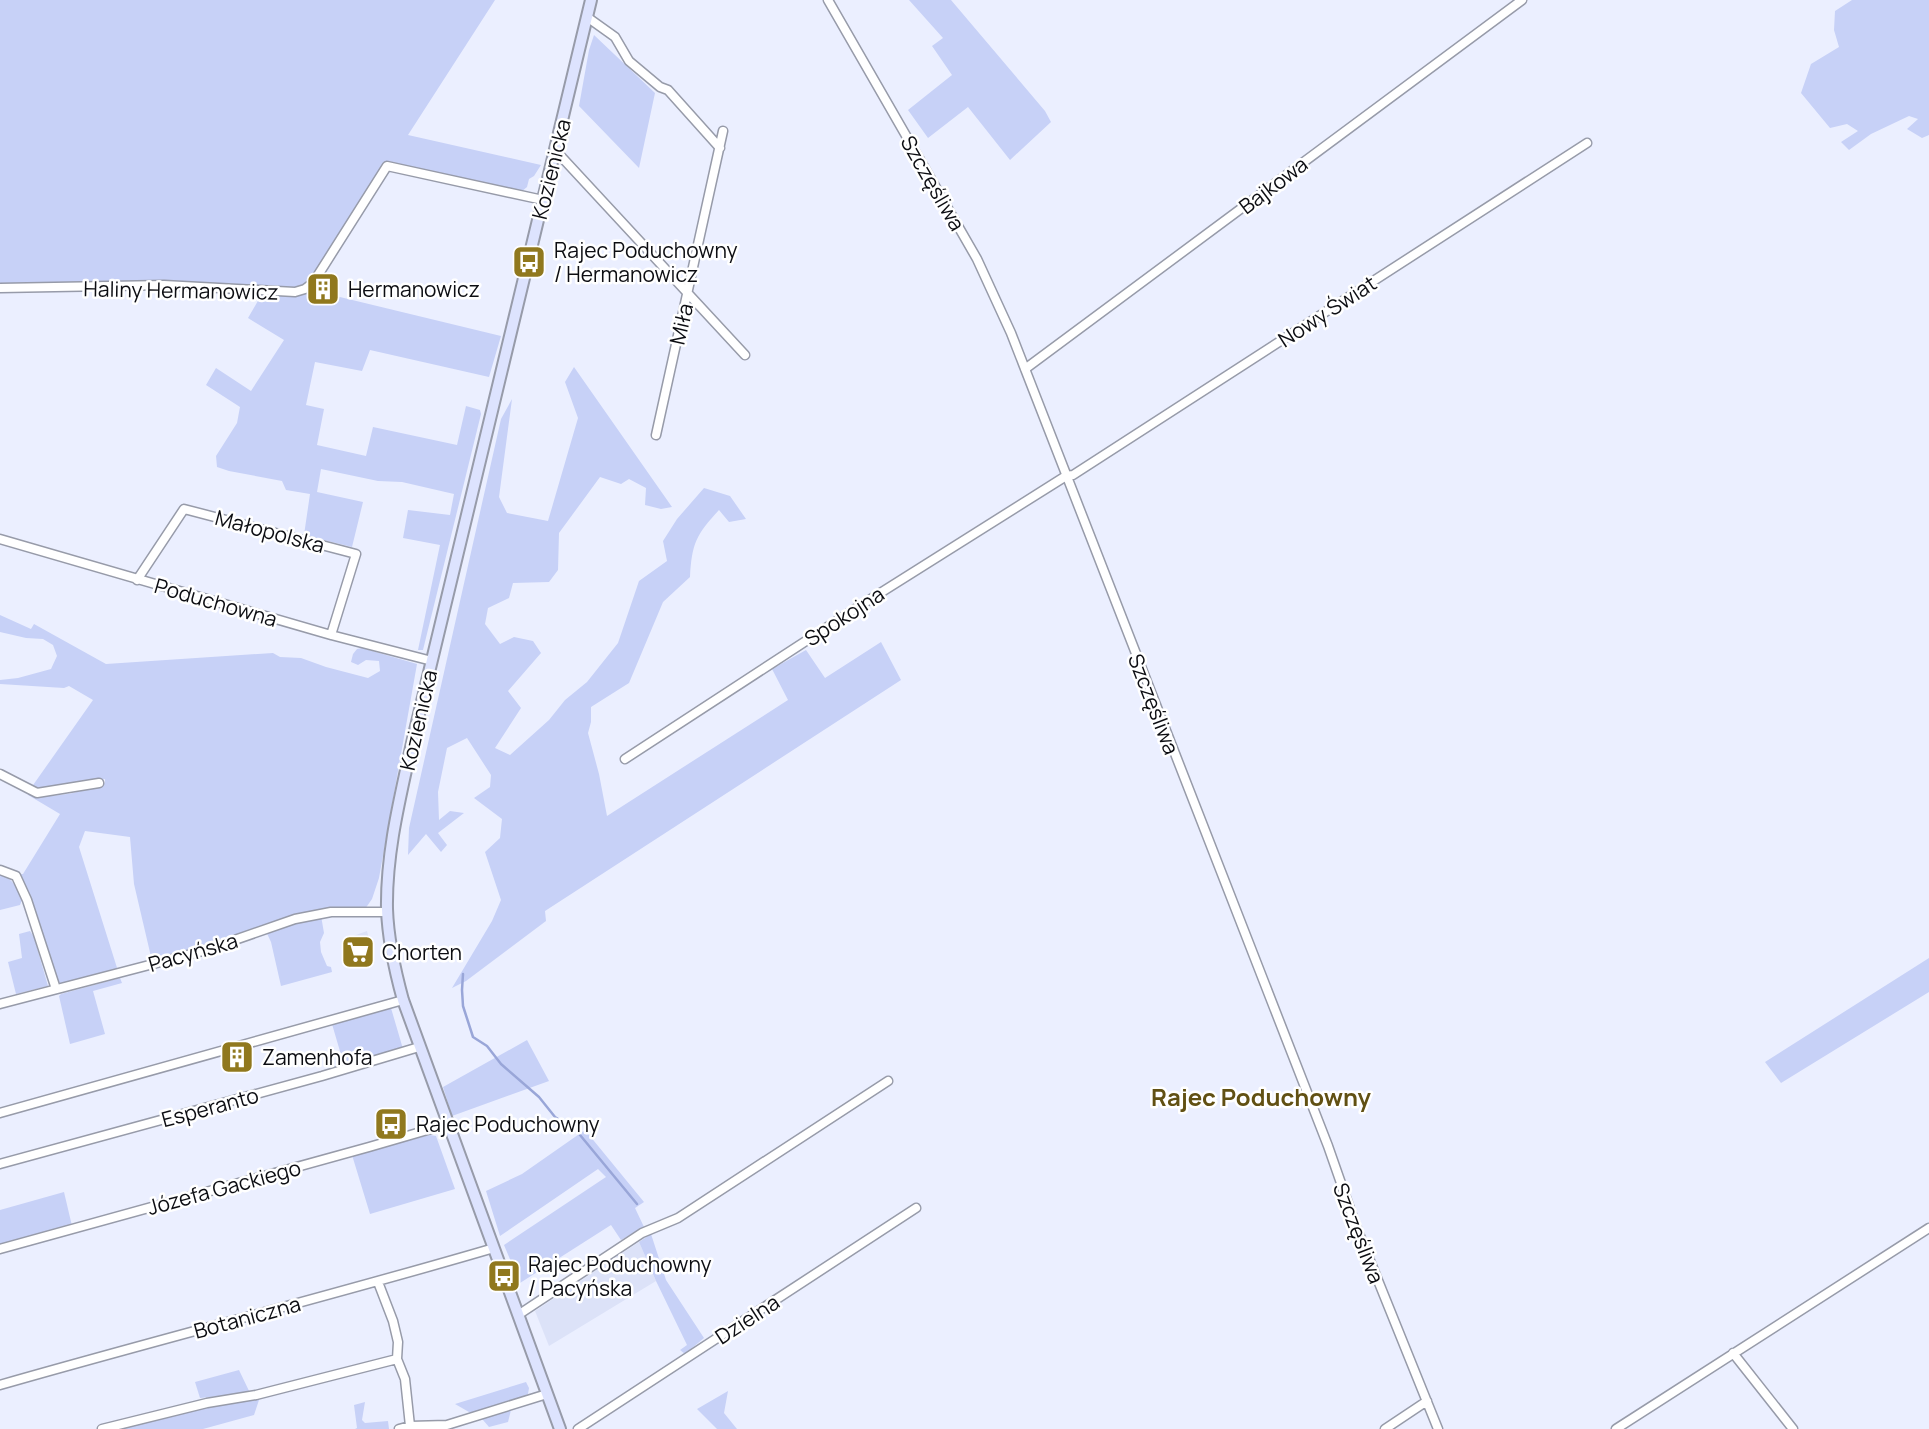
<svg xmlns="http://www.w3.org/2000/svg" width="1929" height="1429" viewBox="0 0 1929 1429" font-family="Manrope,sans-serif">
<rect width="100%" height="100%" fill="#ebefff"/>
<!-- built -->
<path fill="#dce2f8" d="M367,931L374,960L355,967L345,939Z
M639,1242L656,1281L549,1346L535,1311Z"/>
<!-- green -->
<path fill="#c7d1f7" d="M0,0H495L408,135L541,165L534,176L529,179L527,187L521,192L389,168L311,290L501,336L489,377L370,350L362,371L315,362L306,405L324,409L317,445L366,456L373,427L457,445L466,406L480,410L481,414L423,650H418L440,545L403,538L408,510L450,515L454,494L402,482L378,481L321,469L317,492L363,502L352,547L304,535L310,494L286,490L282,481L229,471L217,467L216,456L237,423L240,407L206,385L216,368L251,391L284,340L248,318L259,299V290L0,288Z
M909,0H951L1045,111L1051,122L1010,160L968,107L928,138L908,110L952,75L932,46L943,38Z
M1852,0H1929V135L1922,138L1907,129L1918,119L1909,116L1871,134L1849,150L1841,142L1858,131L1847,124L1830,128L1801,93L1811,64L1839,47L1834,30L1835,11Z
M594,35L655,93L639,168L579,106L589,50Z
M574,367L672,507L661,509L645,505L646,488L629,479L621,484L600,477L559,533L558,570L549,582L513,583L509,598L488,608L485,624L500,644L514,637L533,641L541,653L508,691L521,708L495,748L510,755L549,720L565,700L587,682L618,643L639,581L667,561L663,541L677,519L704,488L730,496L746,519L729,522L719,510C696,535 692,543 690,577L663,602L629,683L591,707V722L588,733L599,774L607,816L788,700L772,669L806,650L825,678L881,642L901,680L545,911L546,921L466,981L452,988L492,921L501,900L485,852L500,838L502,819L474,798L490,787L491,775L467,738L447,748L438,792L439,820L450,811L464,813L438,833L447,845L441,852L426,834L408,855L409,828L501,419L512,399L499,497L507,513L548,521L578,418L565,382Z
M0,615L31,629L34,624L106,664L273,653L280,657L301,658L326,667L368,678L380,671L379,661L366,660L358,665L351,662L353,654L357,649L362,648L417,664L379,878L372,899L365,909L339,908L320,910L324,933L320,942L321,952L327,966L331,967L332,972L281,986L271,942L263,925L203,947L152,961L134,884L130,837L85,831L79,847L118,971L106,972L61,985L54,974L21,874H23L60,814L28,795L29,793C52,800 83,792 105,783V779C84,784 52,793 31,788L93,700L69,686L64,688L0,684V680L18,678L51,669L57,656L53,645L43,639L26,638L0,632Z
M0,874C13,879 18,888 22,900L20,905L0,910Z
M30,931L34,937L48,986L16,994L8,962L22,958L19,934Z
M1929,958V992L1781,1083L1765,1062Z
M120,978L122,983L93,991L105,1034L70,1044L59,996L61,994Z
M391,1008L403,1049L344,1065L332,1024Z
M527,1040L549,1081L452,1116L443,1087Z
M585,1130L644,1202L635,1208L644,1227L621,1240L611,1225L520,1283L504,1245L606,1177L598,1169L500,1236L486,1191L522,1174Z
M430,1135L436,1136L455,1189L370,1214L352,1155Z
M64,1192L72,1226L0,1245V1210Z
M651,1234L666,1280L704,1338L685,1354L680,1350L687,1345L656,1281L639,1242Z
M239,1370L250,1393L200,1398L195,1382Z
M526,1382L529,1388L528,1394L513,1402L508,1422L489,1427L483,1420L455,1404Z
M728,1391L724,1413L737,1429H717L697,1409Z
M260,1397L254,1415L203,1429H120L192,1409Z
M365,1402L362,1420L365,1423L388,1421L389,1429H355L357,1428L354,1405Z"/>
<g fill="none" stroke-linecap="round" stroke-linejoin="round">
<!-- stream -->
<path stroke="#99a6d8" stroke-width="2.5" d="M463,974L462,990L463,1006L473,1037L487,1046L501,1064L539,1097L555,1117L570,1127
M580,1135L637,1204"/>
<defs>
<path id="minor" d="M828,0L977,259L1011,333L1328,1146L1356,1226L1438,1429
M587,17L615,37L629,61L660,87L668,90L720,148
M556,151L745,355
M0,288L164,285L295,292L305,289L313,283L387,166L543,200
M1025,369L1522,0
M656,435L723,131
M0,539L331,635L432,661
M137,580L184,509L356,554L331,635
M625,759L858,607L1066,476L1073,475L1587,143
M0,774L37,793L99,783
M0,870L16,876L27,900L56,989
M0,1004L203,951L295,919L331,912H388
M0,1113L403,1000
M0,1164L322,1076L419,1047
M0,1249L369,1147L431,1129L447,1121
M378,1282L393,1321L398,1342L397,1359L405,1379L410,1426
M518,1315L642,1233L678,1218L888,1081
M1733,1353L1793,1429
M0,1385C164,1338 330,1296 494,1248
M102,1429L207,1403L256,1395L397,1359
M399,1429L410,1426L447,1425L547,1394
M578,1429L916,1208
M1385,1429L1427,1401
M1616,1429L1929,1228"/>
<path id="secondary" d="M560,1429L403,1000C395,971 388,940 387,909C386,853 400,798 412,743L591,0"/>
</defs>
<!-- minor casing -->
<use href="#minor" stroke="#979ba9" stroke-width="11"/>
<!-- secondary casing -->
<use href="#secondary" stroke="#979ba9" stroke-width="14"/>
<!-- minor -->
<use href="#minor" stroke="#fff" stroke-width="8"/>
<!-- secondary -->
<use href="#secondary" stroke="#dde3fe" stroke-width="10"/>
</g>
<!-- icons -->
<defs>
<symbol id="bus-square" viewBox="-11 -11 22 22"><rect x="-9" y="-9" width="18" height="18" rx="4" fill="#90781e" stroke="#fff"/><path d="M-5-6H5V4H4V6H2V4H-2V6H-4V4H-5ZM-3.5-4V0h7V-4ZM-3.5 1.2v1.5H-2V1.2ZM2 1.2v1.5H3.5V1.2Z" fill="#fff"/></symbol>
<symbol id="building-square" viewBox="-11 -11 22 22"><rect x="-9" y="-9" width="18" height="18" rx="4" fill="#90781e" stroke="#fff"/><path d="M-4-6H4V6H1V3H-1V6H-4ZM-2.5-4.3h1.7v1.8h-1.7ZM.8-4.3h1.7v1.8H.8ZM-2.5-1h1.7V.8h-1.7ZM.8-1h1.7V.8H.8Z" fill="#fff"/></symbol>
<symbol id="supermarket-square" viewBox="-11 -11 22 22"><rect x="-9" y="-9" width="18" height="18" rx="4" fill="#90781e" stroke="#fff"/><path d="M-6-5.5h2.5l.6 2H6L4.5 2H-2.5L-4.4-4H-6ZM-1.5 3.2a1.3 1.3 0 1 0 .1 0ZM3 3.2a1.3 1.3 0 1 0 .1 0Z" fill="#fff"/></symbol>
</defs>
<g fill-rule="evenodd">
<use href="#bus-square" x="510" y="243" width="38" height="38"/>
<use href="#building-square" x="304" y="270" width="38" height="38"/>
<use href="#supermarket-square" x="339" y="933" width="38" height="38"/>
<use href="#building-square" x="218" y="1038" width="38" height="38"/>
<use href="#bus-square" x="372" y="1105" width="38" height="38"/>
<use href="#bus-square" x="485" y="1257" width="38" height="38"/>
</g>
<g text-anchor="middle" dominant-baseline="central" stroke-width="5" stroke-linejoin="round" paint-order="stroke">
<!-- street labels -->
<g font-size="21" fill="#0c0d12" stroke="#fff">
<text transform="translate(551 169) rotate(-76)">Kozienicka</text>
<text transform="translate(933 183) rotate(60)">Szczęśliwa</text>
<text transform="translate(1273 185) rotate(-37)">Bajkowa</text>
<text transform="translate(181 290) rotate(1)">Haliny Hermanowicz</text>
<text transform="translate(1327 311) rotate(-33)">Nowy Świat</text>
<text transform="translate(681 324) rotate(-77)">Miła</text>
<text transform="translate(270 531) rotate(15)">Małopolska</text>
<text transform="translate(216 602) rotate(16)">Poduchowna</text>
<text transform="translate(844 616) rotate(-33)">Spokojna</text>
<text transform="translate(1154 704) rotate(69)">Szczęśliwa</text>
<text transform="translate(418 720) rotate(-77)">Kozienicka</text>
<text transform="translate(193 952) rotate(-16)">Pacyńska</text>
<text transform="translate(210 1107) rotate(-15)">Esperanto</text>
<text transform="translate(224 1187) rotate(-15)">Józefa Gackiego</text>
<text transform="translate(1359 1233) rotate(69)">Szczęśliwa</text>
<text transform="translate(247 1317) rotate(-15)">Botaniczna</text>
<text transform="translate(747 1319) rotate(-33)">Dzielna</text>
</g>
<!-- poi labels -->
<g font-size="21" fill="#0c0d12" stroke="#fff" text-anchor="start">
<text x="554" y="250">Rajec Poduchowny<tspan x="554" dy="24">/ Hermanowicz</tspan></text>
<text x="348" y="289">Hermanowicz</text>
<text x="382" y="952">Chorten</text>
<text x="262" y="1057">Zamenhofa</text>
<text x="416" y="1124">Rajec Poduchowny</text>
<text x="528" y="1264">Rajec Poduchowny<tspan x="528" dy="24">/ Pacyńska</tspan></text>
</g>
<!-- quarter labels -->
<g font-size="24" font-weight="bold" fill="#615013" stroke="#fff">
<text x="1261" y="1096">Rajec Poduchowny</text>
</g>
</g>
</svg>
